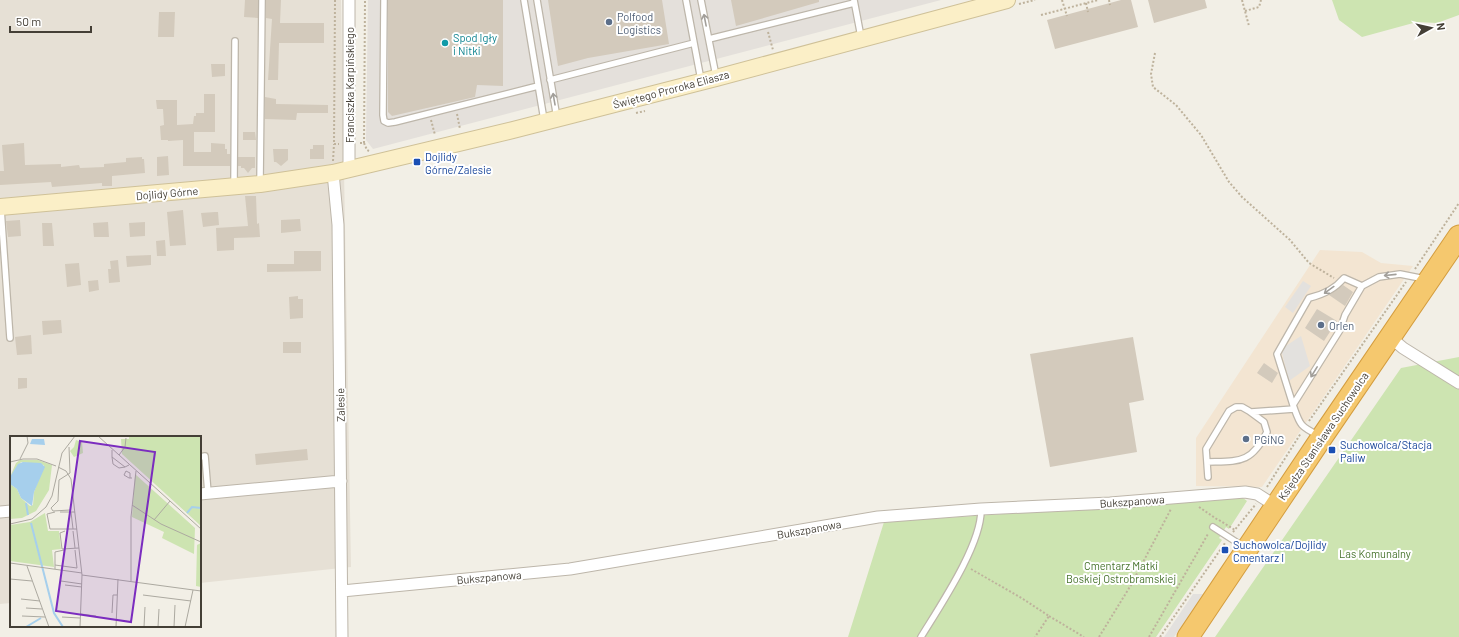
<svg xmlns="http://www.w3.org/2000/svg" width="1459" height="637" viewBox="0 0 1459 637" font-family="Barlow,sans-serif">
<rect width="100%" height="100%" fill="#f2efe6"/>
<!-- residential -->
<path fill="#e6e0d5" d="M0,0H341L351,567L200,583V437H11V603L0,604Z"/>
<!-- commercial -->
<path fill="#f3e5d2" d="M1320,250L1362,252L1381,263L1413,266L1262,487L1196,486V438Z"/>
<!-- industrial -->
<path fill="#e4e0db" d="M368,0H941L373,149L366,140Z"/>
<!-- green -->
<path fill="#cde4b1" d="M1332,0H1459V15L1437,23L1417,22L1362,37L1339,20Z
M1459,357V637H1215L1401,368Z
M1243,498L1247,501L1229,529L1226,527L1219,538L1222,540L1156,637H848L884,522Z"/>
<!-- parking -->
<path fill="#e3e1de" d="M1303,281L1311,286L1293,313L1285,307Z
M1301,336L1310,366L1289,381L1281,349Z
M1193,594H1203L1174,637H1164Z"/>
<!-- building -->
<path fill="#d3cabc" d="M245,0H258V18L244,17Z
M266,0H281L280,23H324V43H279L278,80H268L272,19L266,18Z
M388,0H503V86L477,85L475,97L392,116L388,112Z
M548,0H662L669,44L588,58L558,66Z
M731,0H819V2L736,26Z
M1121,0H1131L1138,27L1055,49L1047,20Z
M1148,0H1205L1207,8L1154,23Z
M159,12H175L174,37H158Z
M211,64H225V76L212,77Z
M204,94H215V132H194V152H211V143L225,144V149H227V154H230V166H183V140L168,141V140H161L160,126L164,125L163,109H157L156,100H177V125L193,124L194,116H196V113H204Z
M265,97L276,99V104L328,105V113H297L296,120L265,119Z
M243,132H255L256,140H243Z
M24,143L25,165L61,164V167L79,165L80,168L104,167V164L126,162V158L142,157V159H144L145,173L112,176V186H102V183L52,187L51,182L0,185V171H4L2,145Z
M313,145H324V159H310V149H313Z
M273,149H288V160L281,166L276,162H274Z
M168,156L169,175L157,176V157Z
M238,157H255V168H252L248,173L244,168H241V166H238Z
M245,196H256L257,224L259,223L260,237L234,238V250L217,251L216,228L248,226Z
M183,210L186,245L170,246L167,212Z
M215,212H218L219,225L203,227L201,213Z
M300,219L301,231L281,233V220Z
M20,220L21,236L8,237L6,221Z
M108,222L109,237H94L93,223Z
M145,222V236L130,237L129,223Z
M42,223H52L54,246H43Z
M165,240L166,256H157L156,241Z
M294,251H321V271L267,272V264H294Z
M151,255V265L127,267L126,256Z
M118,260L120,282L109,283L108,269H111L110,261Z
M79,263L81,285L67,287L65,264Z
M98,280L99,290L89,292L88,281Z
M1343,285L1353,292L1345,306L1329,295Z
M298,296V299H303V318L290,319L289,297Z
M1317,309L1337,321L1324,341L1305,328Z
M61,320L62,333L43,335L42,321Z
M31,335L32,354L17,355L15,337Z
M1133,337L1144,400L1129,403L1137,452L1050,467L1030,354Z
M283,342H301V353H283Z
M1264,363L1278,373L1272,383L1257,373Z
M18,378H27V388L18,389Z
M307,449L308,460L256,465L255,454Z"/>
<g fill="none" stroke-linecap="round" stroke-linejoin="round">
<defs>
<path id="lane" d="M384,0L383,115L384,121L388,123L395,122L538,86
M524,0L544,120
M537,0L557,118
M686,0L701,80
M701,0L716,76
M854,0L861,37
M709,39L854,3
M550,80L694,43
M260,182L262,0
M234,185L235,41
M1,209L10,338
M1293,405L1277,354L1309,298C1322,295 1335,289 1344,278L1362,286
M1251,412L1294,409
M1318,435C1299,426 1300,424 1293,405L1340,330L1345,315L1362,286L1379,277L1400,274L1425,279
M200,457L205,456L208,493
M1207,462C1239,461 1251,464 1267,432L1264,422L1249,411L1242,407H1236L1229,411L1206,449L1208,477
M1213,527L1244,547
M921,637C940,606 982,544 981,509"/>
<path id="street" d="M349,169V0
M333,173L338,225L342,637
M1390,337L1403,348L1459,383
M200,494L341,481
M0,512L11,511
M342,591L570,569L878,517L981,509L1110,503L1245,492L1257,494L1276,506"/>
<path id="secondary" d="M0,207L260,184L333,173L513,130L716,78L1007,0"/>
<path id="highway" d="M1188,637L1322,437L1459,236"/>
</defs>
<!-- lane casing -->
<use href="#lane" stroke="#bdb6aa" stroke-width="8"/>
<!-- street casing -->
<use href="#street" stroke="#bdb6aa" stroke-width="13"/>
<!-- secondary casing -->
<use href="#secondary" stroke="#cfc198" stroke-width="18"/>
<!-- highway casing -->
<use href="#highway" stroke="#d49d3f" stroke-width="23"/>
<!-- path -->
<path stroke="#beb29c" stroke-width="2" stroke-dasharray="2 2" stroke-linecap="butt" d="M335,0L334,144H339
M1062,0L1067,16
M1109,0L1110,5
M1242,0L1249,26
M1086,3L1088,12
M1019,4L1035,0
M1245,11L1259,7L1261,0
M1041,15L1098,0
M768,32L773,50
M1155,53L1151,74L1153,87L1176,105L1201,135L1229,182L1242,197L1290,240L1309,263L1334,278
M636,113L645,111
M457,114L460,129
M431,120L435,135
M360,143H364L367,150L369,151
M364,143L365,0
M333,161L334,144
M1415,269L1459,203
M1309,421L1406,282
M1267,487L1301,433
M1199,507L1218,520
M1219,520L1235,530
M1233,532L1256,504
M971,569L1023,599L1049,616L1035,637
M1049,616L1084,637
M1099,637L1131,585L1171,509
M1149,637L1208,534
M1160,637L1225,543"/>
<!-- lane -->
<use href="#lane" stroke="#fff" stroke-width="5.5"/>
<!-- street -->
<use href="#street" stroke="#fff" stroke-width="11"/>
<!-- secondary -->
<use href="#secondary" stroke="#fbefc7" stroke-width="16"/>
<!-- highway -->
<use href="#highway" stroke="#f5c86e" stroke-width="21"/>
</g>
<!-- one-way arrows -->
<defs><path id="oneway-shaft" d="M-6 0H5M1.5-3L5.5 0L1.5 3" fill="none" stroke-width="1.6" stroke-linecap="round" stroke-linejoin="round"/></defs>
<g stroke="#a29f9a">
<use href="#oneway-shaft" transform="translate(705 20) rotate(-101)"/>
<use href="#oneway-shaft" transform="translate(554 99) rotate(-100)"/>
<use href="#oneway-shaft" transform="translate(1390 275) rotate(174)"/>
<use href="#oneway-shaft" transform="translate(1329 290) rotate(144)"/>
<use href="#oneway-shaft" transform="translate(1314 372) rotate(122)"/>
</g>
<!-- markers -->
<g fill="#5c6f8a" stroke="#fff" stroke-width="1.5">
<circle cx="609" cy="22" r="4"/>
<circle cx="1321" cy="325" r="4"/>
<circle cx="1246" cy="439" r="4"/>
</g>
<circle fill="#0f9aa8" stroke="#fff" stroke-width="1.5" cx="445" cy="43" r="4"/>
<g fill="#1a4fb4" stroke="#fff" stroke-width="1.5">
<rect x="413" y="158" width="8" height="8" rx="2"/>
<rect x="1328" y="446" width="8" height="8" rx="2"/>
<rect x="1221" y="546" width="8" height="8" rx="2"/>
</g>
<g text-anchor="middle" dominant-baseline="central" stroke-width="4" stroke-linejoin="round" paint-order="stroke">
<!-- service labels -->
<g font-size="11" fill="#4e5e75" stroke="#fff" text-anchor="start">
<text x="617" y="16">Polfood<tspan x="617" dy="13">Logistics</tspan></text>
<text x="1329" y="325">Orlen</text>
<text x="1254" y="439">PGiNG</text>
</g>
<!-- culture labels -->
<g font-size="11" fill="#0d838f" stroke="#fff" text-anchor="start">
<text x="453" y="37">Spod Igły<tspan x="453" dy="13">i Nitki</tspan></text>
</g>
<!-- street labels -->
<g font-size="11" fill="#443f36" stroke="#fff">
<text transform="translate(349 85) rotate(-90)">Franciszka Karpińskiego</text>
<text transform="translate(671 89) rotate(-15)">Świętego Proroka Eliasza</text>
<text transform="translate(167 193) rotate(-5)">Dojlidy Górne</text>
<text transform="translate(340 405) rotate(-91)">Zalesie</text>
<text transform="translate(1323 436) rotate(-56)">Księdza Stanisława Suchowolca</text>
<text transform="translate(1132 501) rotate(-4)">Bukszpanowa</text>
<text transform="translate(809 529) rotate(-10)">Bukszpanowa</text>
<text transform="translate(489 577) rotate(-5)">Bukszpanowa</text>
</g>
<!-- transit labels -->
<g font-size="11" fill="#164399" stroke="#fff" text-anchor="start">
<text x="425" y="156">Dojlidy<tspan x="425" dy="13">Górne/Zalesie</tspan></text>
<text x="1340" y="444">Suchowolca/Stacja<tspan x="1340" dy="13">Paliw</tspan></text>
<text x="1233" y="544">Suchowolca/Dojlidy<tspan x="1233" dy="13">Cmentarz I</tspan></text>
</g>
<!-- park labels -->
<g font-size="11" fill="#47732d" stroke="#fff">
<text x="1375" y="553">Las Komunalny</text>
<text x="1121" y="565">Cmentarz Matki<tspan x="1121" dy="13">Boskiej Ostrobramskiej</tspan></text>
</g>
</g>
<!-- overview -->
<g transform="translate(10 436)">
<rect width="191" height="191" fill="#f2efe6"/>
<path d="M119,0H191V90L112,18L111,3H119ZM66,4L72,6L73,17L64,21L60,15L64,11ZM10,24H28L42,29L39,54L26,75L12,82L0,83V48L7,53L11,62L20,70L23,69L24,56L34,29L11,26L0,41L6,27ZM125,38L185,92L184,118L152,102L154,96L122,81ZM35,77L38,95H49L51,113L42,114L44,131L0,125V89L20,86ZM191,107V151L186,150L187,109Z" fill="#cde4b1"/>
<path d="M22,3H34L35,9L20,8ZM13,26L31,27L35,31L24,56L22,70L11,62L7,53L0,48V41L8,28Z" fill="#a6cfec"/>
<path fill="none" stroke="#a6cfec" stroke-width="2" d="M16,67L18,79M177,77L182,71L191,72M21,87L44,177L53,191M16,191L31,182"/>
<path fill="none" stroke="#aca9a0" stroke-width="1" d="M88,0L191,93M59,11L60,37L49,44L48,65L41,72L43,75L60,74M102,14V21L115,31L119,29M109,19L115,11L116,2M102,21L103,28L109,32L115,31M10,23L18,7L17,0M0,26L13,23H27L46,30M48,31L56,35L61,43L72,139L70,191M120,42V37L116,35L114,39L119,42H122M122,69L151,88L191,106M45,76L37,78L40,93H67M50,76H65M61,76L63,93M144,84L160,65M0,88L22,83L36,71L42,60L52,17L65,0M55,95L50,97L52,113L69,112M63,95L65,112M0,127L72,137M45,129L67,132L65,114M17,130L39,191M45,133V116L54,114M72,139L191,155M0,143L22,145M51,145L72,148M121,145V81L126,35M55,149L72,151M133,159L181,165M11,163L30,165M16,172L32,173M102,177L103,159H107M71,178L86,180M12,180L35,181M52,181L70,182M106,191L108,143M134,191L135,171M148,191L149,173M164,191L165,169M175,191L183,154"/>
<path fill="#7b2cbf" fill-opacity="0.15" stroke="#7b2cbf" stroke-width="2" d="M70,5L145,16L121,186L46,175Z"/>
<rect width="191" height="191" fill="none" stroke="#443f36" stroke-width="2"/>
</g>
<!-- north arrow -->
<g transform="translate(1431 28) rotate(82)" stroke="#ffffff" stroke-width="3" paint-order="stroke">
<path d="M0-3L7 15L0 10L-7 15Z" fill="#443f36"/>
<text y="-6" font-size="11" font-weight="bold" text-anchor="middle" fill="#443f36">N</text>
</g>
<!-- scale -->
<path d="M10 26v6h81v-6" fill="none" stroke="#443f36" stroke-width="2"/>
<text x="16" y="26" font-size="12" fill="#443f36" stroke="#ffffff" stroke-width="3" paint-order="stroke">50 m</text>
</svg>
